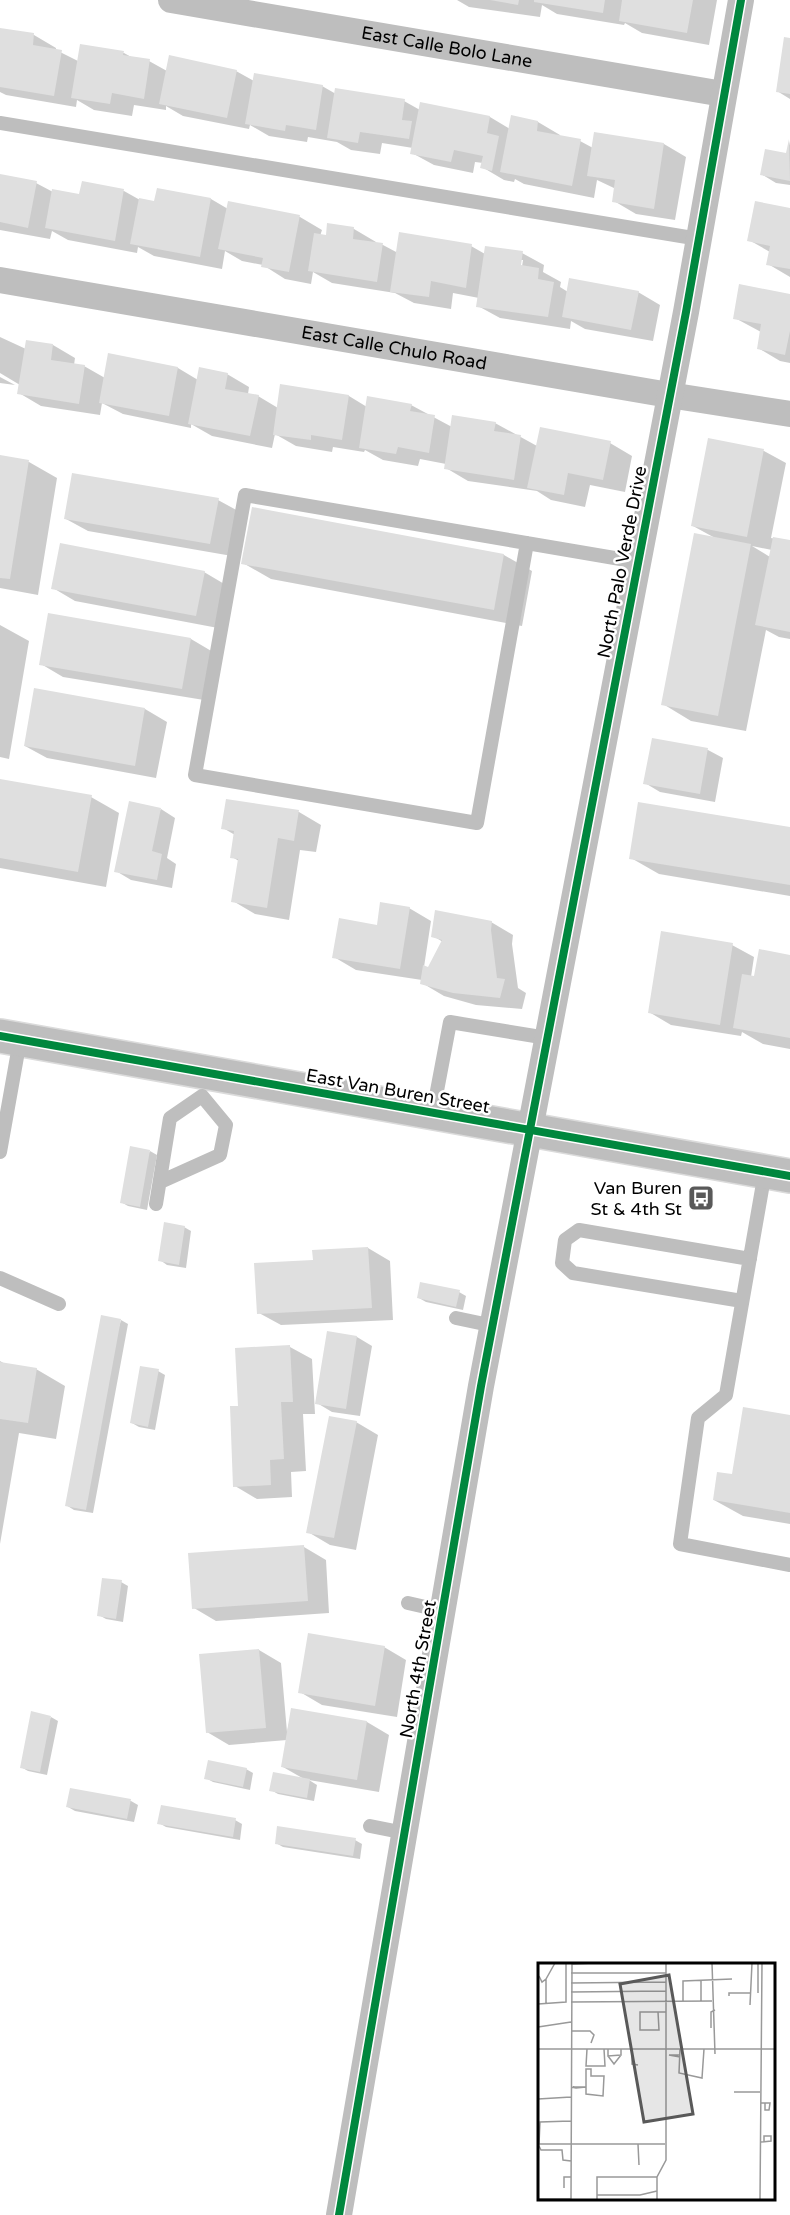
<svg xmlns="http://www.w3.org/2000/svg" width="790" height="2215" viewBox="0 0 790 2215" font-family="'Varela Round',sans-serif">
<rect width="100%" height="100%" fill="#fff"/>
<!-- shadow -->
<path fill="#0003" fill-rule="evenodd" d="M457,0H717L709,45L642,33L625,23L624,25L557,14L542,5L540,17L469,7Z
M0,29L34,35L56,48V50L78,61L81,46L124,53L133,58L149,61L167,71H236L254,81L322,86L336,94L404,101L420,110L490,117L510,129L512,117L538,122L560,135V137L580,141L593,148L664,144L686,157L675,220L636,214L614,201L616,189L597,180L594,198L524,184L515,179L514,182L504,180L482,167L483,163L475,162L473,173L434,165L412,153L413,148L382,143L380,154L351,150L337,142L308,137L307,142L269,136L250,125L249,129L183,116L166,106V110L134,105L132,116L94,110L77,100L76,107L6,95L0,92Z
M790,40V99L777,91Z
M790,141V185L776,183L761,174L787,155Z
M0,176L36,183L53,192L81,196L83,183L124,191L140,200L155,203L211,199L228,209L300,217L322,230L320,236L327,237L329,225L354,229L376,242V243L383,245L398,253L471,246L485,254L522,253L544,265L543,272L561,282L560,287L568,292H638L660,305L653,341L585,329L571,321L570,329L500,318L478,306L479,298L453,293L451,309L414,303L395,293L332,283L313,272L311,284L285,279L263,265L242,261L225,251L222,269L154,256L138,247L137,253L68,240L52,231L50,239L0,230ZM520,260H523L521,273Z
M790,210V277L768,264L770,252L749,240Z
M790,296V363L780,361L758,348L761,332L735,318Z
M0,337L26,349L53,345L75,358L74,365L84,366L105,378L178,368L198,380L227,374L249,387L248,394L258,396L278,408L282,386L349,396L367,407L411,405L452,427L495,423L537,446L610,443L632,456L625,492L590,485L585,507L551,500L537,491L468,481L446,468V464L420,459L418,466L383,460L365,450L364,452L333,447L332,452L296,446L275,434L272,448L212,436L191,424V428L123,414L102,403L100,415L41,406L19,393L20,385L0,373Z
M0,377L15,385L0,383Z
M710,440L764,451L786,463L771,538L790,542V639L779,637L766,630L746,731L691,721L663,704L715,538L693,526ZM752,546L772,550L770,557Z
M0,457L29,462L57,478L38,595L0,588Z
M218,500L240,512L232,556L88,531L66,519Z
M253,509L504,555L532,571L522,626L271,579L243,563Z
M204,572L226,585L218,628L75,601L53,588Z
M0,625L29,641L9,759L0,757Z
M191,639L213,652L204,700L63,677L41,664Z
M145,709L167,722L156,778L47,758L25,746Z
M653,740L708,750L723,758L715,802L660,792L645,783Z
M0,781L91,797L119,813L106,887L0,868Z
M227,800L299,812L321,825L316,852L300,850L289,920L255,914L233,901L239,861L232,857L235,835L223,828Z
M161,809L175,818L167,858L176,864L172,888L131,880L116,871Z
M790,829V896L659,874L631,858Z
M409,908L431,921L424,967L429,969L443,942L433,936L491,922L513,935L512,944L518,988L526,993L522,1009L476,1005L444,996L422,983V980L356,970L334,957L378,926Z
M732,945L754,957L751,977H756L790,956V1049L763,1044L742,1032L741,1036L671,1025L649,1012Z
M150,1151L157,1155L147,1210L128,1206L121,1202Z
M184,1227L191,1231L186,1268L167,1265L160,1260Z
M368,1248L390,1261L393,1320L281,1325L259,1313L315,1261L314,1252Z
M459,1292L466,1296L463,1310L426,1302L419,1298Z
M121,1320L128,1324L93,1513L74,1510L66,1505Z
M328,1332L357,1337L372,1346L360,1416L332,1412L317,1403Z
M290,1347L312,1359L315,1414H303L306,1471L291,1472L292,1497L257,1499L235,1486L240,1408Z
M0,1361L5,1364L36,1369L65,1386L56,1439L19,1433L0,1544Z
M158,1371L165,1375L155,1430L139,1427L132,1423Z
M790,1417V1524L743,1516L714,1500L733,1476Z
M356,1422L378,1435L356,1550L330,1545L308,1532Z
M304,1547L326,1560L329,1613L216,1621L194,1608Z
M121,1582L128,1586L123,1622L106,1619L99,1615Z
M384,1647L406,1660L397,1717L322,1705L300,1692Z
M259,1650L281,1663L287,1732L292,1709L367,1722L389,1735L379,1792L309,1780L317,1785L314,1801L278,1794L271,1790L304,1779L283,1767L287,1740L229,1745L207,1732Z
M51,1717L58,1721L47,1775L28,1771L21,1767Z
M246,1769L253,1773L250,1790L213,1782L206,1778Z
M71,1789L131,1801L138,1805L134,1822L75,1811L68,1807Z
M235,1820L242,1824L240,1840L166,1827L159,1823Z
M355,1840L362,1844L360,1859L283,1847L276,1843Z"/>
<!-- building -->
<path fill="#dfdfdf" d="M490,0H519L518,5Z
M534,0H605L603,13L534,2Z
M622,0H693L687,33L619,21Z
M0,28L34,33L33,45L62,50L54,96L0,87Z
M784,37L790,38V94L776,92Z
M80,44L124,51L123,55L150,59L144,99L112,93L110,104L71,98Z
M169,55L237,70L227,118L159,104Z
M254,73L323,85L316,130L286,125L285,131L245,124Z
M335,88L405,99L402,120L412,121L409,139L360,132L358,143L327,138Z
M420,102L490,116L487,133L499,136L492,171L480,168L483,156L454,150L451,162L410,154Z
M511,115L538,121L537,131L581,139L572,186L500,172Z
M594,132L664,143L654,209L612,202L615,180L587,176Z
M789,139L790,181L760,175L765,149L786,153Z
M0,174L37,181L28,228L0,222Z
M82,181L124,189L115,241L45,228L52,189L79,194Z
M157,188L211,198L200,257L130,244L139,198L154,201Z
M228,201L300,215L289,272L261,267L263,258L218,249Z
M755,201L790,208V269L766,265L770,246L747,241Z
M327,223L354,227L353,239L383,243L377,282L308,271L314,233L326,235Z
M399,232L472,244L466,288L431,281L429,297L390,292Z
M485,246L523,251L521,265L539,268L538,279L554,282L548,317L476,307Z
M569,278L639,291L631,330L562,317Z
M739,284L790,294V331L785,355L757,349L761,324L733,319Z
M26,340L53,344L51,360L85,365L79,404L17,394Z
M108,353L178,367L169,416L99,403Z
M199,367L228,373L225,389L259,395L250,436L188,424Z
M280,384L349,395L342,440L311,435V440L273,435Z
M367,396L412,404L410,411L435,415L429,453L398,447L396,454L359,448Z
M452,415L496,422L494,431L521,435L514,480L444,469Z
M540,427L611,441L603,480L568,473L564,495L527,488Z
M708,438L764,449L747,537L691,526Z
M0,455L29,460L10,579L0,578Z
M72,473L219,498L210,544L64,519Z
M252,507L504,554L494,610L241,564Z
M694,533L751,544L718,716L661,705Z
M773,537L790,540V632L755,625Z
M60,543L205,571L196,616L51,589Z
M48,613L191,638L182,689L39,665Z
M34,688L145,708L135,766L24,746Z
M652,738L708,748L700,794L643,784Z
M0,779L92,795L78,872L0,858Z
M226,799L299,810L294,841L278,838L267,908L231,902L238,859L230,858L234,831L221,829Z
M129,801L161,808L152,851L162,854L157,880L114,872Z
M638,802L790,827V885L629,859Z
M380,902L410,907L400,969L332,958L339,918L377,925Z
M435,910L492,921L491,930L497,978L505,979L500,998L453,993L420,984L423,965L428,967L442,940L431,937Z
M661,931L733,943L720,1025L648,1013Z
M759,949L790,955V1038L733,1028L742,974L754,976Z
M130,1146L150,1150L140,1207L120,1203Z
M164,1222L185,1226L179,1265L158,1261Z
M368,1247L372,1308L257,1314L254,1263L313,1260L312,1250Z
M420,1282L460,1290L456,1307L417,1298Z
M101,1315L121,1319L86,1510L65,1506Z
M327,1331L357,1336L346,1409L315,1404Z
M290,1345L293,1402H281L284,1459L270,1460L271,1485L233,1487L230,1406H238L235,1348Z
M0,1362L37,1368L28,1423L0,1419Z
M140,1366L159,1369L148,1427L130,1423Z
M743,1407L790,1415V1513L713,1500L717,1472L732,1474Z
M329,1416L357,1421L334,1538L306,1533Z
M304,1545L308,1601L192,1609L188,1553Z
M102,1578L122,1580L116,1619L97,1616Z
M308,1633L385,1646L375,1706L298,1693Z
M259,1649L266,1728L206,1733L199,1654Z
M291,1708L367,1721L357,1780L281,1767Z
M31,1711L51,1716L40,1772L20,1768Z
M208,1760L247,1768L243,1787L204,1779Z
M273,1772L310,1779L307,1798L269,1791Z
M70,1788L131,1799L127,1819L66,1807Z
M161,1805L236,1818L233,1837L157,1824Z
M277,1826L356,1838L353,1856L275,1844Z"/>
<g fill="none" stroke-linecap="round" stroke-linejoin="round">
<defs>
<path id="primary" d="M0,1036L790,1176"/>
</defs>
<!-- primary casing -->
<use href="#primary" stroke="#dbdbdb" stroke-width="36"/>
<!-- lane -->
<path stroke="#bebebe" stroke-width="14" d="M0,123L699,239
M527,543L477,823L195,775L245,495L638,562
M433,1112L450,1022L547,1038
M0,1152L20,1040
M765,1172L726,1395L698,1418L680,1544L790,1565
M156,1204L170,1118L202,1096L226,1125L220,1155L160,1182
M0,1278L59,1304
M742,1301L573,1273L562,1263L565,1240L579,1230L750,1259
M456,1318L494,1326
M408,1603L443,1611
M370,1826L405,1833"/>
<!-- street -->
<g stroke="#bebebe" stroke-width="26">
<path id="s1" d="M171,0L723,94"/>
<path id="s2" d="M0,280L669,395L790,414"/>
<path d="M339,2215L481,1386L686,312L741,0"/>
</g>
<!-- primary -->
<use href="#primary" stroke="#bebebe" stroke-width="33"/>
<defs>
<path id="cycleway" d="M0,1036L790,1176
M339,2215L481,1386L686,312L741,0"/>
</defs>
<!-- cycleway casing -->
<use href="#cycleway" stroke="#fff" stroke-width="11"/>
<!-- cycleway -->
<use href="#cycleway" stroke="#00873e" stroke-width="8"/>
</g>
<!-- icons -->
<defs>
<symbol id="bus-square" viewBox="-11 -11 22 22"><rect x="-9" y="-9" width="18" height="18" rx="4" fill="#595959" stroke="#fff"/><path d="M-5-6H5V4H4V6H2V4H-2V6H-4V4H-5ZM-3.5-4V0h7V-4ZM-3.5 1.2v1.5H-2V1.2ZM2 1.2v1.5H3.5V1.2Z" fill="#fff"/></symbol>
</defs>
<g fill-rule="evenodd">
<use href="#bus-square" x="686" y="1183" width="30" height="30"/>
</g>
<g text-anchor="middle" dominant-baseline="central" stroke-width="5" stroke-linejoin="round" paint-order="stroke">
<!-- street labels -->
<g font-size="18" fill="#000" stroke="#fff">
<text stroke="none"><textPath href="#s1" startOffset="280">East Calle Bolo Lane</textPath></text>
<text stroke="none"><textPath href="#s2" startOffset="400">East Calle Chulo Road</textPath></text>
<text transform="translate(622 562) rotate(-79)">North Palo Verde Drive</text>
<text transform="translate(398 1091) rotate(10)">East Van Buren Street</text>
<text transform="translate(418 1669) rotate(-80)">North 4th Street</text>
</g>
<!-- poi labels -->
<g font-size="18" fill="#000" stroke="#fff" text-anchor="end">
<text x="682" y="1188">Van Buren<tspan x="682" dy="21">St &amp; 4th St</tspan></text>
</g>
</g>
<!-- overview -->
<g transform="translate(538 1963)">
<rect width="237" height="237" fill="#fff"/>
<path fill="none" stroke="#999" stroke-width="1.5" d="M174,0L177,91M33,10H128M1,13L4,19L8,16L17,0M33,20L128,19M33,29L128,28M220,30V0M191,33V30H212M145,38V18L194,16M163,38V18M33,39L174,38M0,41L28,39V1M8,41V16M212,42L214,0M120,49L121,67H102V49H128M0,64L33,59M173,65V49L177,47M33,68H52L56,72L53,80M0,86H237M49,86L48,103H67L66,86M70,86V93L83,92V86M94,86V101L100,102M142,86L141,110L164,115L166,86M70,93L76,101L83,92M142,94L131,92H142M48,106H53V113H66L65,133L48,131ZM33,124L38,125L48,124H35M196,129H222M0,136L33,134M223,140H232L231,147H227V140M223,179L233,178V173H226V179M0,181H127M0,181L3,187H24L25,197L33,198M1,181L2,159L33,158M100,181L101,202M26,225V214H33M59,232H102L119,228M0,236H33M33,237L34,1L56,0M59,237V214H119M119,237V214L128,197V0M222,237L224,0"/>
<path fill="#595959" fill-opacity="0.15" stroke="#595959" stroke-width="3" d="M131,12L155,151L106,159L82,21Z"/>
<rect width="237" height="237" fill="none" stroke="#000" stroke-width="3"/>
</g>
</svg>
